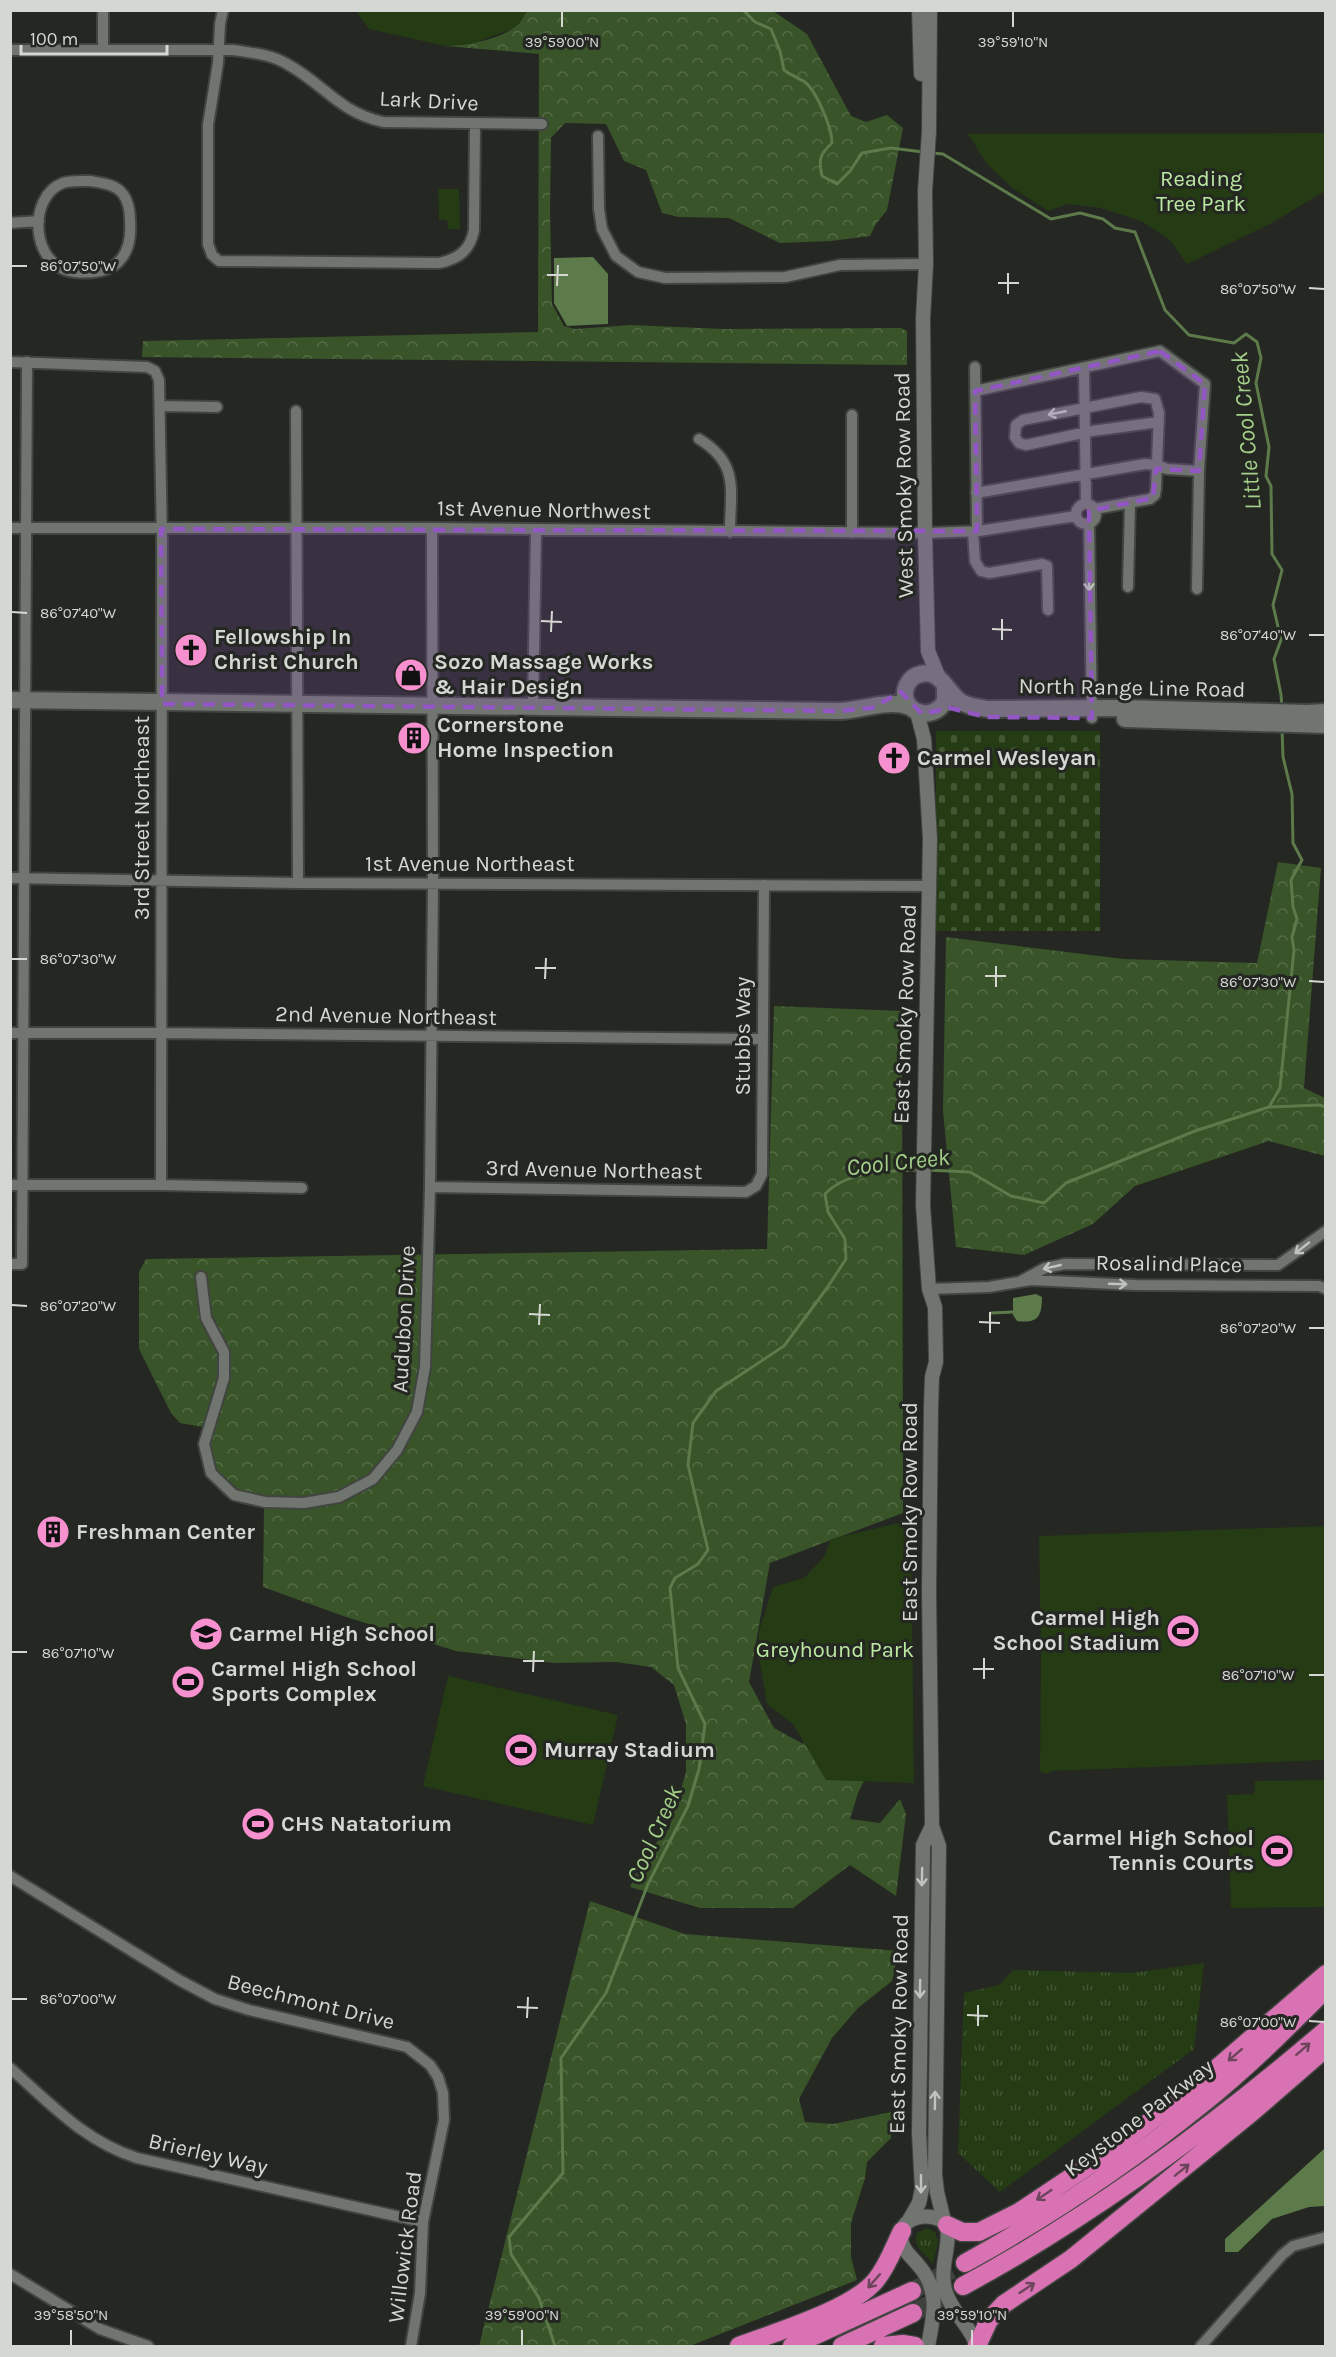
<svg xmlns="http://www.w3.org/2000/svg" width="1336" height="2357" viewBox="0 0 1336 2357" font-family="Karla,sans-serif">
<defs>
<pattern id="grass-tufts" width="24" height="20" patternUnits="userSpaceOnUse" patternTransform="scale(1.5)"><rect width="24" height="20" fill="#243b14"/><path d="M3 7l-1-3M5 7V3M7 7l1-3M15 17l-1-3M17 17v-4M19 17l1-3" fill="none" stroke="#435735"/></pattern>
<pattern id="forest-crowns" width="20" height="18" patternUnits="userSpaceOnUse" patternTransform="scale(1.5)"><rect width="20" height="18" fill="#395428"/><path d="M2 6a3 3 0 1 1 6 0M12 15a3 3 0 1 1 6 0" fill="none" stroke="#556c46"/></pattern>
<pattern id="cemetery-stones" width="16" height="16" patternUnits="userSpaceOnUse" patternTransform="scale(1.5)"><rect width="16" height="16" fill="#243b14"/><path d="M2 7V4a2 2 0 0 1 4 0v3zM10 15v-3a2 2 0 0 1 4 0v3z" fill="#435735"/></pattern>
</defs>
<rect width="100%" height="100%" fill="#242722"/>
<!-- grass -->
<path fill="url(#grass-tufts)" d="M1204,1963L1194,2049L1000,2192L958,2153L964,1993L999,1985L1013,1970L1132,1973Z
M927,2228L935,2232L938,2241L933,2264C925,2253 912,2247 917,2233Z"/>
<!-- forest -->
<path fill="url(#forest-crowns)" d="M527,11H773L807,34L851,116L866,122L887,115L903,128L887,210L876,224L870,236L831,241L780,243L729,218L679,217L662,213L646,170L624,161L606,124L565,123L551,138L550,211L552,304L564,326L575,329L631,325L724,329L901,328L907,331V365L142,357L143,341L538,332L539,54L445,46C467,45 503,40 519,23C522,20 524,14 527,11Z
M1278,862L1321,868L1304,1088L1325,1098V1156L1269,1141L1135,1186L1093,1224L1024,1255L956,1247L943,1111L946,937L1123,959L1257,963Z
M774,1006L902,1011L903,1513L770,1563L749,1682L774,1728L803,1744L857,1671L879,1751L858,1793L850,1819L880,1823L900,1799L906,1814L896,1896L850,1865L793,1908H700L630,1887L643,1857L669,1829L686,1772V1724L674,1685L651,1667L616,1662L554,1663L456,1651L346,1617L263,1587L264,1506L250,1504L225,1496L208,1476L201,1451L203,1427L180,1423L171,1413L139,1349V1272L146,1259L767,1249Z
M590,1901L685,1934L899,1951L892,1981L858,2008L832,2038L799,2099L805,2122L833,2124L891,2112V2138L867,2162L865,2178L851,2223V2257L857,2280L690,2346H479Z"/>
<!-- cemetery -->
<path fill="url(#cemetery-stones)" d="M936,731H1100V931H936Z"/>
<!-- park -->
<path fill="#243b14" d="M356,11H527L519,24L509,30L471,44L445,46L369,29Z
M1325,133V191L1270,224L1187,264L1170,240L1141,221L1101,208L1068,204L1048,211L1011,187L987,164L968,134Z
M438,189H459L460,229H448L447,220H439Z
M911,1520L914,1783L826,1780L793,1724L767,1704L759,1657V1631L773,1587L804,1578L824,1557L831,1539Z
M1325,1526V1760L1051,1771L1047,1774L1040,1771L1041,1653L1039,1536Z
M448,1676L618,1715L593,1825L423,1786Z
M1325,1780V1907L1231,1908L1227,1795L1254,1794L1255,1781Z"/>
<!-- water -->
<path fill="#5d7a4b" d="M593,257L608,274V324L567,326L554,303V258Z
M1036,1294L1042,1297C1042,1316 1038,1324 1017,1321L1013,1315V1298Z
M1325,2148V2206L1309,2207L1272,2219L1238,2252H1225V2239Z"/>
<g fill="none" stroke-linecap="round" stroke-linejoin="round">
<!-- stream -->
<path stroke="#5d7a4b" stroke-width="3" d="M743,10L755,22L771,29L780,51L784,70C790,75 799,78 805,82C817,92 832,128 832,143C820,154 818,160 822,176L837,184L850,171L862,153L891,148L923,152
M933,153L943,154L1051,219L1080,213L1103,219L1115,228L1135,232L1165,310L1189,335L1234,343L1246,334L1257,342L1261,358L1256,383L1269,447L1266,476L1271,486L1272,554L1282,570L1273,605L1281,640L1274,659L1281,695L1282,708
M1269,1107L1280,1088L1294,950L1292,937L1297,919L1293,907L1291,880L1302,860L1293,843L1292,794L1283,757L1282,729
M927,1170L970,1172L1011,1196L1044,1203L1066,1183L1195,1131L1269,1107L1319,1105L1326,1107
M991,1313L1013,1312
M555,2346L539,2298L511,2254L509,2237L563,2173L561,2058L606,1993L648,1884L688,1806L699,1769L705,1724L678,1668L670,1588L675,1578L698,1564L708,1550L688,1465L693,1423L716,1391L784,1346L827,1288L846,1259L845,1239L828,1212L825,1194C848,1170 889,1171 921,1170"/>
<!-- motorway-tunnel -->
<path stroke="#3f413d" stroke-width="18" stroke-dasharray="18 9" stroke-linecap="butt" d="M912,2291L965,2263
M913,2313L963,2286"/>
<defs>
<path id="minor" d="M223,10L220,24L218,63L208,125V244L212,255L219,261L439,263C458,259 470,251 474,230L475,124
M103,49V10
M10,50H233C252,53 270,54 287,64C324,84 337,111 383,122L542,124
M598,136L599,209L602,229L616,256L638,272L665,278L785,277L840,265L926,264
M90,181C102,183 115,184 123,194C128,201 130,212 130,220C133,259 114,276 75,272C30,268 27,196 63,183C71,180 82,181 90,181Z
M10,223L39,221
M10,362L147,367L155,371L159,380L162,542L161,1185
M975,367L977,531
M1084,368L1086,504
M975,391L1160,351L1205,384L1199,471L1197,589
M160,406L217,407
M296,411L298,883
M852,415V533
M699,439C740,464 730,490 730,532
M976,493L1145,464L1157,465L1167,469L1199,471
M1076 514a10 10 0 1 1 20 0a10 10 0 1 1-20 0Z
M1095,509L1150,499L1155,495L1156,489L1159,413L1155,399L1141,397L1023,420L1016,425L1015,437L1019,443L1026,445L1092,431L1159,422
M1089,523L1092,718
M10,528H432L925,533L979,531L1076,516
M973,532L975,561L981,571L989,573L1042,564L1047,566L1048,610
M1128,587L1130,502
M533,708L536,530
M10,878L298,883L930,886
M10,1033H160L762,1039
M10,1185H161L302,1188
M430,1187L746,1192L756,1186L762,1174L764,885
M10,1264H22L27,362
M201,1277L206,1318L224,1352V1378L204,1444L211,1473L234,1495L265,1502L304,1503L339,1497L373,1479L397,1450L417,1412L425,1367L430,1187L433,883L432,528
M1021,1281L1045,1268L1065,1264L1278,1265L1326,1231
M929,1289L989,1287L1031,1280L1136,1285L1319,1286L1326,1289
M10,1876L179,1980L215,1999L249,2010L407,2047L430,2065L438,2077L443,2093L444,2120L423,2222L420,2293L411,2346
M10,2068C51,2104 84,2141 137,2158L423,2222
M10,2274L100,2329L148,2346
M1201,2346L1282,2255L1293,2246L1326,2237"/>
<path id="tertiary" d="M919,10L921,74
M930,10L929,132L925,191L926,264L923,319L925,533L928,651L939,678
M917,712L924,739L930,839L923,1205L929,1289L935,1307L936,1362L932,1377L931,1407L929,1592L932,1826L939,1846L935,2174L937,2192L944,2221
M908,2222L919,2203L922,2189L919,2133L923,1845L932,1826
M928,2346C933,2318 941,2291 919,2266C912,2257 903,2251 901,2239C898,2215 934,2210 947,2225C951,2247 939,2267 945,2290C951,2312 970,2325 977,2346"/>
<path id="secondary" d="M945,686V701C931,726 896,709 907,685C910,679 915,675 921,674C941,669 947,693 961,702C969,707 978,707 987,709L1122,708L1307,713L1326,712
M10,700L840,711C863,710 888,699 910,707
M1125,719L1326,725"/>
<path id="motorway" d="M947,2225L962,2232H979L1019,2212L1112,2150L1188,2093L1326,1974
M965,2263C1048,2217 1128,2164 1202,2104C1246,2069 1286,2029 1326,1989
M963,2286C1094,2215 1213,2127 1326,2030
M739,2346C776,2332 853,2309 876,2280C888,2265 894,2247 902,2231
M792,2346L912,2291
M842,2346L913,2313
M883,2346L903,2344L915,2346
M977,2346L989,2320L1004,2304L1071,2259L1251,2113L1326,2048"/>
</defs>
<!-- minor casing -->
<use href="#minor" stroke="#414440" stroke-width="14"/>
<!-- tertiary casing -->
<use href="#tertiary" stroke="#414440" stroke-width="16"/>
<!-- secondary casing -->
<use href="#secondary" stroke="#414440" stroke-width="20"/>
<!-- motorway casing -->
<use href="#motorway" stroke="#414440" stroke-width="21"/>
<!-- minor -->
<use href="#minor" stroke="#71756f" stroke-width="10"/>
<!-- tertiary -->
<use href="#tertiary" stroke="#71756f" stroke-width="14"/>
<!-- secondary -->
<use href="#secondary" stroke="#71756f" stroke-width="16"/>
<!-- motorway -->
<use href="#motorway" stroke="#d872b2" stroke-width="18"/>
</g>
<!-- one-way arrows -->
<defs><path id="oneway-shaft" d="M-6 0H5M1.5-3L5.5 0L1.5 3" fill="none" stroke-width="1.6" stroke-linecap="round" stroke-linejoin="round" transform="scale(1.5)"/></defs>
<g stroke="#c1c3bf">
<use href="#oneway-shaft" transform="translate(1057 413) rotate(169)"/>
<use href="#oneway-shaft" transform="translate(1089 582) rotate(89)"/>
<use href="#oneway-shaft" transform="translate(1302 1248) rotate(142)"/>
<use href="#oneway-shaft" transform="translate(1052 1267) rotate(167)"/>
<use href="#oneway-shaft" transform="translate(1118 1284) rotate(2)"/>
<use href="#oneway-shaft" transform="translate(922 1877) rotate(91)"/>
<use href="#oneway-shaft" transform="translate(920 1989) rotate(91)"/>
<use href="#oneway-shaft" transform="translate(935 2100) rotate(-89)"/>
<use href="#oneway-shaft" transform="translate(921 2184) rotate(90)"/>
</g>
<g stroke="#6c455c">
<use href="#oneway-shaft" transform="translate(1303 2049) rotate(-41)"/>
<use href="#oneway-shaft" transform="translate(1235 2055) rotate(139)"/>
<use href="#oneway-shaft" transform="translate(1182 2170) rotate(-39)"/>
<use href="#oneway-shaft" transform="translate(1044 2195) rotate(146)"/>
<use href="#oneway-shaft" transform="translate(874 2281) rotate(131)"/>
<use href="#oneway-shaft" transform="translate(1027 2288) rotate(-33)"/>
</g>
<!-- marked area -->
<path fill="#9257c4" fill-opacity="0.2" stroke="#9257c4" stroke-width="4.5" stroke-dasharray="12 8" stroke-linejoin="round" d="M1160,351L1205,384L1199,471L1156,469L1153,498L1089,511L1092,718L987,717L950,708L922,714L901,692L872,708L840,711L162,704L161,529L977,531L975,391Z"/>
<!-- ticks -->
<path fill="none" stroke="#d5d7d3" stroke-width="2" d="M562,27V12M1013,27V12M12,266H27M547,275H568M998,283H1019M557,286L558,265M1309,288L1324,289M1008,294V273M12,612L27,613M541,621L562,622M992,629L1012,630M551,632L552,611M1309,635H1324M1002,640V619M12,959H27M535,968H556M985,976H1006M545,979L546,958M1309,981L1324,982M996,987V966M12,1305L27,1306M529,1314L550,1315M979,1322L1000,1323M539,1325L540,1304M1309,1328H1324M990,1333V1312M12,1652H27M523,1661H544M973,1669H994M533,1672L534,1651M1309,1675H1324M984,1679V1658M12,1999H27M517,2007L538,2008M967,2015L988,2016M527,2018L528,1997M1309,2021L1324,2022M978,2026V2005M71,2345V2330M522,2345V2330M972,2345V2330"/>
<!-- icons -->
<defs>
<symbol id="church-disc" viewBox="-11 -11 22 22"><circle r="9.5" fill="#f790ce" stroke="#242722"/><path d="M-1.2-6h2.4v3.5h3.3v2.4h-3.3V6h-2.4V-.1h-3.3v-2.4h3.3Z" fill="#111"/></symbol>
<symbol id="shop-disc" viewBox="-11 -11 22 22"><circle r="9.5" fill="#f790ce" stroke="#242722"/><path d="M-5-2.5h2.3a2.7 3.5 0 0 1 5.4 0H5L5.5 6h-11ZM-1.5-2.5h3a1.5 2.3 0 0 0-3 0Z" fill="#111"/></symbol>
<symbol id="building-disc" viewBox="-11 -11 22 22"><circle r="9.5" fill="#f790ce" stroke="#242722"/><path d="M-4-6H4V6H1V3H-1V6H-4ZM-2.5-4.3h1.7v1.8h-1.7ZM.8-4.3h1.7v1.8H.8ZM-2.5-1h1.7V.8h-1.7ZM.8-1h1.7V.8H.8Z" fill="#111"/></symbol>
<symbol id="stadium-disc" viewBox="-11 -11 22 22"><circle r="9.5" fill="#f790ce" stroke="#242722"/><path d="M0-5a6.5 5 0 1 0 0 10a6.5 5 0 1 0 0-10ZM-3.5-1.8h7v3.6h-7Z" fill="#111"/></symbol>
<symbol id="school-disc" viewBox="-11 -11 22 22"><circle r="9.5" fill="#f790ce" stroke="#242722"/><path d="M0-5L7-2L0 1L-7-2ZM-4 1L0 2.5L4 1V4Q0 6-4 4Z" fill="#111"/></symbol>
</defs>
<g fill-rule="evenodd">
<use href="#church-disc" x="172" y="631" width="38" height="38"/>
<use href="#shop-disc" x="392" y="656" width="38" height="38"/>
<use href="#building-disc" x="395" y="719" width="38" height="38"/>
<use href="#church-disc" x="875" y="739" width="38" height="38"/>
<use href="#building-disc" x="34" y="1513" width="38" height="38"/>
<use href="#stadium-disc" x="1164" y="1612" width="38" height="38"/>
<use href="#school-disc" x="187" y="1615" width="38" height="38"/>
<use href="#stadium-disc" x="169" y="1663" width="38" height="38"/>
<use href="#stadium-disc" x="502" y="1731" width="38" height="38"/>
<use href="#stadium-disc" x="239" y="1805" width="38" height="38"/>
<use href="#stadium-disc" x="1258" y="1832" width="38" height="38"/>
</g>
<g text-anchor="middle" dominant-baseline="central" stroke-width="6" stroke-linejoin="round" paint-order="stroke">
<!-- street labels -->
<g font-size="22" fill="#d5d7d3" stroke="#242722">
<text transform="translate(429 101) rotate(3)">Lark Drive</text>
<text transform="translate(904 485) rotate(-91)">West Smoky Row Road</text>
<text transform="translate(544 510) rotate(1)">1st Avenue Northwest</text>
<text transform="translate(1132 688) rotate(1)">North Range Line Road</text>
<text transform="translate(142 818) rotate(-90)">3rd Street Northeast</text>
<text x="470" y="864">1st Avenue Northeast</text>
<text transform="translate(905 1014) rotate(-88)">East Smoky Row Road</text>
<text transform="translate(386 1016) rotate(1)">2nd Avenue Northeast</text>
<text transform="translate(743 1036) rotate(-90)">Stubbs Way</text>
<text transform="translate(594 1170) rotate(1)">3rd Avenue Northeast</text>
<text transform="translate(1169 1264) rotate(1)">Rosalind Place</text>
<text transform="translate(404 1319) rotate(-87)">Audubon Drive</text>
<text transform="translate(910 1512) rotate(-90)">East Smoky Row Road</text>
<text transform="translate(311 2002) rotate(14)">Beechmont Drive</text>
<text transform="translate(899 2024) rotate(-89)">East Smoky Row Road</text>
<text transform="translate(1139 2118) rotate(-37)">Keystone Parkway</text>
<text transform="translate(208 2154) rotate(13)">Brierley Way</text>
<text transform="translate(405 2247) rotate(-83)">Willowick Road</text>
</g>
<!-- park labels -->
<g font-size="22" fill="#bce9a2" stroke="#242722">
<text x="1201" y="179">Reading<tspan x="1201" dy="25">Tree Park</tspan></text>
<text x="835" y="1650">Greyhound Park</text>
</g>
<!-- poi labels -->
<g font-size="22" font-weight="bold" fill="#d5d7d3" stroke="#242722" text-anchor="start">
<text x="214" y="637">Fellowship In<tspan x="214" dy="25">Christ Church</tspan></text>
<text x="434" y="662">Sozo Massage Works<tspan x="434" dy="25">&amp; Hair Design</tspan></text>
<text x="437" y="725">Cornerstone<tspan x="437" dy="25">Home Inspection</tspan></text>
<text x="917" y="758">Carmel Wesleyan</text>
<text x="76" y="1532">Freshman Center</text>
<text x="1160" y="1618" text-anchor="end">Carmel High<tspan x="1160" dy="25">School Stadium</tspan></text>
<text x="229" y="1634">Carmel High School</text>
<text x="211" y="1669">Carmel High School<tspan x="211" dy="25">Sports Complex</tspan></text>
<text x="544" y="1750">Murray Stadium</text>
<text x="281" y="1824">CHS Natatorium</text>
<text x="1254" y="1838" text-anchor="end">Carmel High School<tspan x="1254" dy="25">Tennis COurts</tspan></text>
</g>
<!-- water labels -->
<g font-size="24" font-style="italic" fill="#a3cf88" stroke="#242722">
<text transform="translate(1246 431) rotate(-95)">Little Cool Creek</text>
<text transform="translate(898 1162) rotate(-6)">Cool Creek</text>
<text transform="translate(654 1834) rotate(-66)">Cool Creek</text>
</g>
</g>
<g font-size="15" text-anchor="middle" fill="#d5d7d3" stroke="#242722" stroke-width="6" stroke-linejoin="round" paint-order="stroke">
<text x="562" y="47">39°59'00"N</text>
<text x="1013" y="47">39°59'10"N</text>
<text x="78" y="271">86°07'50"W</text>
<text x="1258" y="294">86°07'50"W</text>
<text x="78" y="618">86°07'40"W</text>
<text x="1258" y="640">86°07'40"W</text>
<text x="78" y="964">86°07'30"W</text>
<text x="1258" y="987">86°07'30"W</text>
<text x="78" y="1311">86°07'20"W</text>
<text x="1258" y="1333">86°07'20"W</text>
<text x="78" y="1658">86°07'10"W</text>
<text x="1258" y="1680">86°07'10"W</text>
<text x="78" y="2004">86°07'00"W</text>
<text x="1258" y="2027">86°07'00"W</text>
<text x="71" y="2320">39°58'50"N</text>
<text x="522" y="2320">39°59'00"N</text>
<text x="972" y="2320">39°59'10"N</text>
</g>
<!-- border -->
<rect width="1336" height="2357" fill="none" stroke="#d5d7d3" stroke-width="24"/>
<!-- scale -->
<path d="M21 45v9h146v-9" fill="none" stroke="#d5d7d3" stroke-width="3"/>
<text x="30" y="45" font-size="18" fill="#d5d7d3" stroke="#242722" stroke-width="4.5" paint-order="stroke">100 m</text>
</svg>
